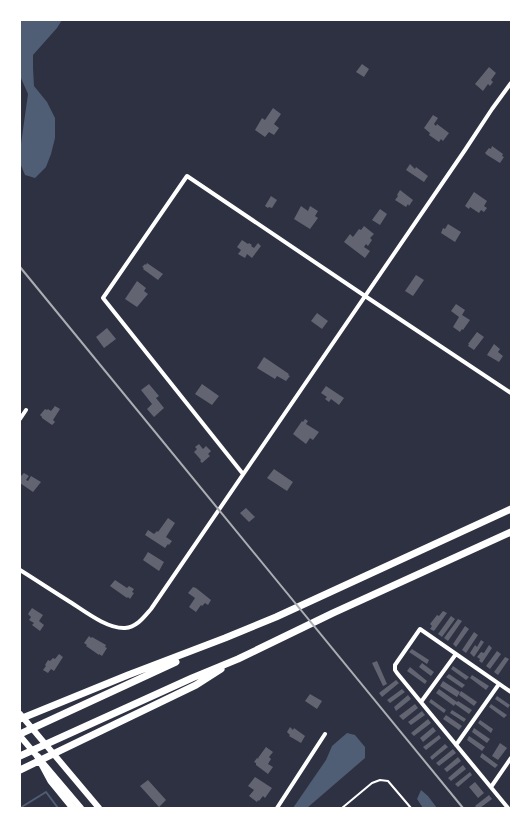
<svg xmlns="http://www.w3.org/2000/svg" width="531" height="828" viewBox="0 0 531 828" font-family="'DM Sans',sans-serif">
<rect width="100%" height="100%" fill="#2d3142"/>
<!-- water -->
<path fill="#4f5d75" d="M20,20H62L57,28L33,55V68L34,86L47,102L55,118V138L51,154L46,167L35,178L25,175L20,163V151L28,94L20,76Z
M347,733L355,735L365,747V758L307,808H293L326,760L332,746Z
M421,790L428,796L437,808H423L417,799Z"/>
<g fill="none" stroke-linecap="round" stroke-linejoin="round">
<!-- stream -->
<path stroke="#4f5d75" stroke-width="2" d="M20,808L46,792L58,808"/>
</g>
<!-- building -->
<path fill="#626471" d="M362,64L369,69L364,77L356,72Z
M489,67L496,73L491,80L493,82L490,86L488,84L483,91L475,84Z
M273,108L281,114L274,124L279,128L274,135L269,132L265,137L255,130L262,118L265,120Z
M433,115L438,118L434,124L436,126L437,124L449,133L443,141L441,139L439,142L429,135L430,133L424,128Z
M492,146L503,154L502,156L504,157L500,163L487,155L485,153L489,148L491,149Z
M410,164L415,169L416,167L428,176L424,182L406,170Z
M400,190L413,200L409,206L408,204L406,207L395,200L398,196L397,195Z
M474,192L487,201L484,206L487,208L484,212L481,210L479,213L470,207L469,209L465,206Z
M271,196L277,200L272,208L269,207L268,208L265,206Z
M301,206L308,211L310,206L318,211L315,216L318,218L310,229L294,219Z
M380,209L387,214L380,225L372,220Z
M448,224L461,232L455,242L441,233L443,228L445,229Z
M364,226L374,234L370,238L372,240L368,246L366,244L364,247L370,251L365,258L344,242L350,234L353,237L359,229L361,230Z
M242,240L248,244L249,243L252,245L251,246L254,248L258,243L261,246L252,258L247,254L245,258L238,254L241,250L237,247Z
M147,263L163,274L158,280L143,269L144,268L142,267L145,264L146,265Z
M416,275L424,280L413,296L405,291Z
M137,281L146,288L144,291L148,294L137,307L125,299Z
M456,304L465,310L462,315L470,320L463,330L462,329L460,332L453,327L459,317L451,311Z
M317,313L328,321L322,329L311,321Z
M107,328L116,339L104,348L96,337Z
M477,332L484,337L474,350L468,346L469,344H468Z
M494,344L500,349L498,352L503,356L499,362L487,355Z
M264,357L289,374L288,375L290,376L286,381L277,376L275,379L257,368Z
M149,384L159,396L156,398L164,408L154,417L147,409L152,404L141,390Z
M202,384L219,396L212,405L195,394Z
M326,386L344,398L339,405L331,399L329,402L325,399L327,397L321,393Z
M55,406L60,409L53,420L55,422L52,425L42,418V417L40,415L45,409L47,410L48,409L51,411Z
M305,419L308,421L306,424L319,432L313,440L310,438L306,444L293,434L302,421L303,422Z
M199,444L203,449L206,446L211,451L208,454L210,456L202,463L200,461L201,460L194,452L197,449L195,447Z
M274,469L293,482L287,491L267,478Z
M24,473L29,476L26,480L28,481L31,476L41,482L33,492L20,483V476H21Z
M246,508L255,517L249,522L240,513Z
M168,518L175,523L166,537L172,541L169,545L168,544L165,548L145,535L148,530L154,534L157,531L158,532Z
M148,552L164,562L159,571L143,560Z
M115,580L127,588L129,586L134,589L132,592L134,593L130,599L128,597L127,598L110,586Z
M193,587L196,588L211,600L208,605L205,603L202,606L201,605L196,612L189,607L195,598L188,593Z
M32,608L43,615L39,621L44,625L40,631L32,625L34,623L29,620L31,617L28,614Z
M443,611L447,613L434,631L430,629L432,626L430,624L437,615L439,616Z
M451,616L455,619L442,637L438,634Z
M458,619L462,621L448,641L444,638Z
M465,626L469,629L456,647L453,644Z
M474,632L478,635L466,653L462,650Z
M89,636L91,638L92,637L106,645L105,647L107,648L102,656L99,654V655L86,646L87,645L84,643Z
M481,640L484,642L474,657L470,653L475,645L477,647Z
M489,645L492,648L482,663L479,661L480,659L477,657L481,652L484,653Z
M412,649L429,660L427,664L409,652Z
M497,651L501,654L490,669L486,666Z
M59,654L63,657L54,671L51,669L48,673L43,670L46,666L45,665L48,660L50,661L53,658L55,659Z
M505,657L509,659L498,675L494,672Z
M377,661L387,684L383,686L372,663Z
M422,663L434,672L431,676L419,667Z
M453,666L469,677L466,680L451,669Z
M410,667L427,681L425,684L407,671Z
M449,674L465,685L462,688L446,677Z
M472,675L489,686L486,690L470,678Z
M396,680L399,683L382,697L379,693Z
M443,681L460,692L457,697L440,686Z
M402,689L405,692L390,703L387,700Z
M439,689L457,702L458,701L472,710L469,714L455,704L454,706L436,693Z
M461,691L477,702L474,706L459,695Z
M310,694L322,701L317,709L305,701Z
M408,695L411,699L396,711L394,707Z
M497,696L510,705L508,708L495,699Z
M431,699L446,710L444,713L429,702Z
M415,704L418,708L403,720L399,716Z
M491,704L507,715L504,718L489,707Z
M452,710L466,719L464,722L450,713Z
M422,711L425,715L411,725L408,722Z
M446,715L462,726L459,730L443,719Z
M428,719L431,723L414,736L411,733Z
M480,720L493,729L491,733L478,723Z
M290,727L293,730L294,728L305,736L301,743L289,736L290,735L287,732Z
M433,727L436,731L423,742L420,738Z
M474,728L490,739L487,743L472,732Z
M439,735L441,738L426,750L423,747Z
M469,736L485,747L482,751L467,740Z
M500,743L507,748L498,760L492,756Z
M445,744L448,747L432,760L430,757Z
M266,747L273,752L269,757L271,759L268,764L273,767L268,774L256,765V763L254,762L257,758L259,759L258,758Z
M453,749L456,753L439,766L436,763Z
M482,753L498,765L495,768L480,757Z
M458,757L461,761L447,772L444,769Z
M463,765L466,769L451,781L448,778Z
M470,772L472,775L458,787L455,784Z
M255,777L272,788L265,798L263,796L259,801L258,800L257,802L249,796L254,790L248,786Z
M148,780L166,800L159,807L140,786Z
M475,782L484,793L478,798L469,787Z
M489,795L492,799L480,808H477L475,806Z"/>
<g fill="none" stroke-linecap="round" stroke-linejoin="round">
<!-- service -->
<path stroke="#fff" stroke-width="2" d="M342,808L372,783L380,780L388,781L411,808"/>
<!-- minor -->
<path stroke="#fff" stroke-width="4" d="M20,419L26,410
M243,474L103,298L187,176L365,296L511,393
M20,570C36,580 51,590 67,600C82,609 106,629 125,628C137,627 144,617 151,609L465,150L492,109L511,83
M421,702L456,654
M456,745L499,684
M491,787L511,758
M277,808L325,734
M508,808L397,673L395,670V665L420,629L511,692"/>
<!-- primary -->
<path stroke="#fff" stroke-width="6" d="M20,714L99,808
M20,736L81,808"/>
<!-- motorway -->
<path stroke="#fff" stroke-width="7" d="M20,719L128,675L225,638L276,617L511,509
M20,734L176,662
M20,756L192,678L238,659L333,613L511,532
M38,757L51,781L73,808
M20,770L196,685L221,669"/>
<!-- rail -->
<path stroke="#abadb3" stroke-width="2" d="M20,267L463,808"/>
</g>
<!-- border -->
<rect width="531" height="828" fill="none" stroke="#ffffff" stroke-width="42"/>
</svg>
